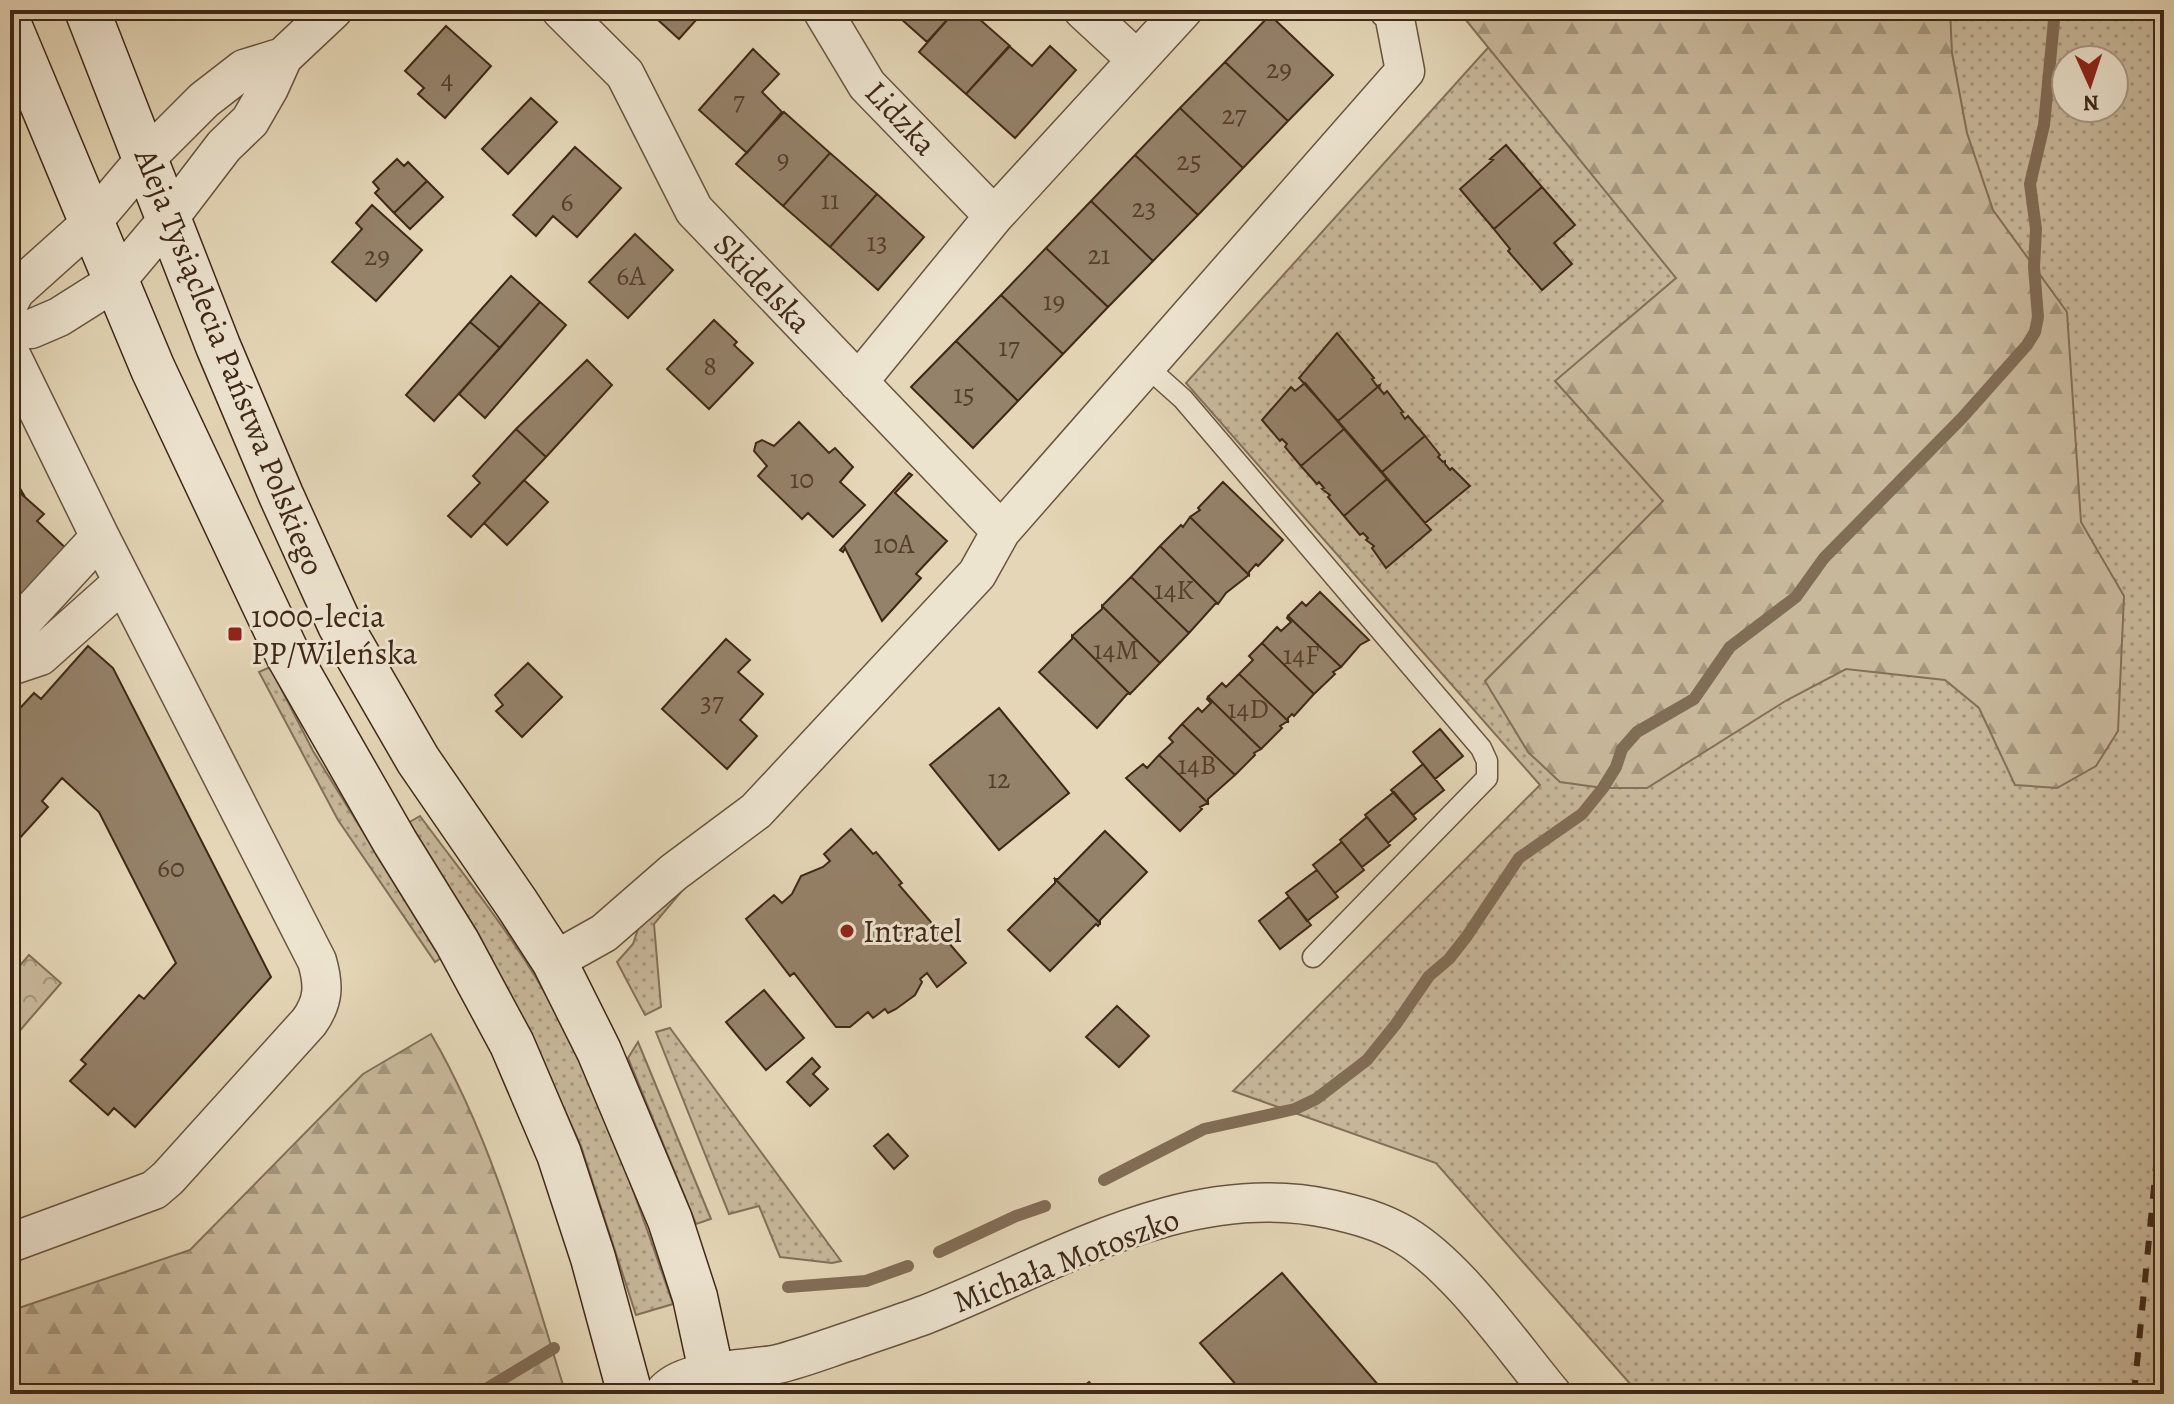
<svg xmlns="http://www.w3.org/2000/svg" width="2174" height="1404" viewBox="0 0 2174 1404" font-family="Alegreya,serif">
<defs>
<pattern id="grass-dots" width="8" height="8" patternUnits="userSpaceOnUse" patternTransform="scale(2)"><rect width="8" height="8" fill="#c8b89b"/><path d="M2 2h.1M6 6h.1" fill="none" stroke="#a4967d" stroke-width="1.8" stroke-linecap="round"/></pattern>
<pattern id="forest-firs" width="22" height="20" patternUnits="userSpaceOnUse" patternTransform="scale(2)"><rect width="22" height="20" fill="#c8b89b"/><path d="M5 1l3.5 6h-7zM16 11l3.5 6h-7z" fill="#a4967d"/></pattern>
<pattern id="park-crowns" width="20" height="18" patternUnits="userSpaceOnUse" patternTransform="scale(2)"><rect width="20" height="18" fill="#c8b89b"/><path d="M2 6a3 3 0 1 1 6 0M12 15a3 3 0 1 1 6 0" fill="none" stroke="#a4967d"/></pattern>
</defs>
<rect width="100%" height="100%" fill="#e4d6b6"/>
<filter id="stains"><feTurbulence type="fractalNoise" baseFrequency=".0025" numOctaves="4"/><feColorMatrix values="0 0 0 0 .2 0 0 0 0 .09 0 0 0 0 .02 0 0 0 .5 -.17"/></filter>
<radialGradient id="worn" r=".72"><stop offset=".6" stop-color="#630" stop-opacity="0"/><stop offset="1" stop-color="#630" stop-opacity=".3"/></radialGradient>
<!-- grass -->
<path fill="url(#grass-dots)" stroke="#84705a" stroke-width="2" fill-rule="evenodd" d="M1522,10H2164V1394H1639L1436,1163L1233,1091L1540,785L1186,383ZM2066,60H2114V108H2066Z
M270,667L313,751L441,958L435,962L338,820L259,672Z
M420,816C468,881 520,944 558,1016C607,1108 639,1207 673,1304L636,1315L581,1146L531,1036L478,933L408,823Z
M686,886L654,924L661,1007L645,1015L617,962L633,944L638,929Z
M670,1028L841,1261L832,1263L780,1257L759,1206L729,1214L656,1032Z
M638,1042L711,1219L696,1224L628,1058Z"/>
<!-- forest -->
<path fill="url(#forest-firs)" stroke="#84705a" stroke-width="2" d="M1463,10H1950L1952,53L1967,133L1993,210L2067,312L2081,522L2124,596L2118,731L2096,766L2057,788L2015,785L1979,708L1945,680L1846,669L1787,700L1647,788H1603L1560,782L1528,752L1485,681L1663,501L1555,381L1676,278L1461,14Z
M431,1034C494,1142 526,1266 563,1385L539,1394H10V1311L190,1250L363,1074Z"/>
<!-- park -->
<path fill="url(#park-crowns)" stroke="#84705a" stroke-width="2" d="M29,955L61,983L10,1042V977Z"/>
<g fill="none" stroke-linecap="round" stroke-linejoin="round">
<!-- stream -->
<path stroke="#816d56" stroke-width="12" d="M1104,1180L1204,1129L1295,1109L1316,1099L1367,1060L1396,1024L1429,976L1449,959L1467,936L1519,858L1582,814L1603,788L1616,767L1622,749L1637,732L1694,699L1730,647L1796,597L1824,558L1962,418L2027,345L2035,332L2038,317L2034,267L2036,229L2030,184L2044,125L2055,10
M939,1252L1016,1216L1045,1206
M788,1287L866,1281L908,1266
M478,1394L554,1348"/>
</g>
<!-- building -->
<path fill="#95826a" stroke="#402818" stroke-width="2" d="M647,10H705L679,39Z
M891,10H956L927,42Z
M956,10H969L1010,46L966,94L919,52Z
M1270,15L1333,75L1288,121L1225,62Z
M446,26L491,66L445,118L418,94L424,88L405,71Z
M1009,46L1032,66L1050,46L1076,70L1015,138L966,94Z
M753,49L779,74L762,92L782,112L747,153L699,110Z
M1225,62L1288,121L1243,168L1180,108Z
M531,98L557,122L508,174L482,149Z
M1180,108L1243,168L1198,215L1135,155Z
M784,112L830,153L783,206L736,164Z
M1506,145L1542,187L1494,229L1460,189L1493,160L1490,159Z
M575,147L621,188L577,237L553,216L536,236L513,215Z
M830,153L877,194L830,247L783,206Z
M1135,155L1198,215L1153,261L1091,201Z
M397,159L404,166L408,162L427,181L394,213L375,193L379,189L373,182Z
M427,181L443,197L410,229L394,213Z
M1542,187L1575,225L1554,243L1572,264L1542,290L1508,251L1510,249L1494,229Z
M877,194L924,237L878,290L830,247Z
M1091,201L1153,261L1108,307L1046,248Z
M372,205L422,250L376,301L332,262L362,229L356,223Z
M635,234L673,270L628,318L589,282Z
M1046,248L1108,307L1063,354L1001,295Z
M511,276L540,302L500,348L470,322Z
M1001,295L1063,354L1018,401L956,341Z
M540,302L566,325L485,418L459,394Z
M714,320L737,342L734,345L753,363L709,409L667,369Z
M470,322L500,348L434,421L406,395Z
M1337,333L1374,378L1372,379L1377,386L1380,385L1338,421L1299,378Z
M956,341L1018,401L973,448L911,387Z
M587,360L612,385L546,457L516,429Z
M1305,383L1344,429L1301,466L1285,447L1287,444L1282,439L1280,441L1262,420L1291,387L1295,391Z
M1380,385L1379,388L1384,394L1387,391L1403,412L1401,413L1405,419L1408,416L1425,436L1382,472L1338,421Z
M799,422L829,453L835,448L853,467L840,482L865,505L833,537L808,513L802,519L758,476L767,466L754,451L756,443L762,440L774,446Z
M516,429L546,457L471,537L448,516L480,483L473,476Z
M1344,429L1387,479L1344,516L1328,497L1330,495L1322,489L1324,488L1319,482L1317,484L1301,466Z
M1425,436L1440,455L1438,457L1443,462L1445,461V464L1450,470L1452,468L1470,486L1425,523L1382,472Z
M10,471L25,497L10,484Z
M909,473L912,475L895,493L947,541L916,574L921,578L882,621L845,548L843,552L840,550Z
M1387,479L1431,530L1386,568L1372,548L1374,546L1366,540L1368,538L1363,533L1360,535L1344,516Z
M524,480L548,502L507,545L484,523Z
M1223,482L1283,540L1258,566L1256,564L1249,572V575L1190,517L1200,510L1198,508Z
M10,484L44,514L37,521L71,553L10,617Z
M1190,517L1249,575L1226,593L1218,604L1160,546L1181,525L1183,527Z
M1160,546L1218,604L1216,603L1189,633L1131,577Z
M1131,577L1189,633L1160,663L1102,606Z
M1320,592L1369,640L1360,645L1341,667L1288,616L1302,602L1306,606Z
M1102,606L1160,663L1130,694L1072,636L1102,609Z
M1288,616L1341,667L1333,672L1335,674L1314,694L1262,643L1277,627L1281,631L1291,622L1287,618Z
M1072,636L1130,694L1128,693L1097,728L1039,672L1072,639Z
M726,639L750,660L738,672L763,694L740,720L757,736L727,769L662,709Z
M1262,643L1314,694L1294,716L1292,714L1288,718V721L1239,674L1253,660L1249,656Z
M88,646L113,668L271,977L135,1127L114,1108L108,1115L70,1081L86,1064L81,1060L115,1022L139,995L144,999L176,963L99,812L62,778L42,801L48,807L18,840L13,835L10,837V719L34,693L41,699Z
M528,663L562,697L522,737L496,711L503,705L495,695Z
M1239,674L1288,721L1280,726L1282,728L1261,749L1208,697L1222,683L1226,687Z
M1208,697L1261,749L1254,753L1255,755L1235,775L1182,724L1198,708L1202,712L1211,703L1207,699Z
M999,708L1069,793L999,850L930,765Z
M1182,724L1235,775L1208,799V803L1159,755L1173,742L1169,738Z
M1440,729L1463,756L1435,779L1413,752Z
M1159,755L1208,803L1200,807L1202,809L1180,831L1126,778L1143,764L1147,768Z
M1423,764L1444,790L1413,815L1391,790Z
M1394,792L1416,819L1388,843L1365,815Z
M1367,817L1390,845L1362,867L1340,840Z
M851,829L873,854L876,852L902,883L899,885L966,963L937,987L927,973L920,979L922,982L915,995L896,1009L888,1013L885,1009L873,1018L868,1012L850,1027H836L794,973L790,976L746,919L774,895L782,903L792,894L801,876L823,867L830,861L824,854Z
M1105,831L1147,872L1100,920V923L1055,879H1058Z
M1342,842L1364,870L1335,893L1313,865Z
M1317,870L1338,897L1307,921L1286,893Z
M1055,879L1100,923L1098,926L1096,924L1050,971L1008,930L1055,883Z
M1289,897L1311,925L1280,949L1259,921Z
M764,990L804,1038L766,1070L726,1022Z
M1117,1006L1149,1036L1119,1067L1086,1037Z
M812,1058L820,1067L813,1074L828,1089L810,1106L787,1082Z
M888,1134L908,1156L894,1169L874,1146Z
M1282,1273L1386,1394H1244L1200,1343Z
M1089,1382L1099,1394H1073Z"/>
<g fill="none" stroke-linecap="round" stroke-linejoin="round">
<defs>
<path id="service" d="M1146,366L1183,399L1481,748L1487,761V778L1313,957"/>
<path id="minor" d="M561,10L625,74L694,210L1001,531
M822,10L867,85L994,216
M1083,10L1137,60
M10,301L15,291L92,222L146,158L204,100L244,69L283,57
M10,328L31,329L59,317L116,281L169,218L224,146L250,121L269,88L283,57L333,10
M10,353L100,537L317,961C324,985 324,1001 309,1022L168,1178L154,1190L10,1243
M858,382L994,216L1183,10
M10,643L17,627L100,537
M10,666L40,656L123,582
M554,961L604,933L674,872L756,811L977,574L1001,531L1405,71L1394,14L1389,10
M663,1394C683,1367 747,1371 778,1364C803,1358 828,1348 853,1340C878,1331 903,1323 927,1314C1056,1263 1186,1178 1330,1209C1357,1215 1380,1221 1404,1235C1458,1267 1511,1345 1552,1394"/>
<path id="secondary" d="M87,10L218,346L281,495L340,625L418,760L517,904L554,961L599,1051L670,1220L695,1297L716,1394
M10,27L153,369L288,655L395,842L457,942L512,1044L559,1154L593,1258L630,1394"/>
</defs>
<!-- service casing -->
<use href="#service" stroke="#695440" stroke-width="23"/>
<!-- minor casing -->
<use href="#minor" stroke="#695440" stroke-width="41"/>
<!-- secondary casing -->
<use href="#secondary" stroke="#402818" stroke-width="47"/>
<!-- service -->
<use href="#service" stroke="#ede4d0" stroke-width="20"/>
<!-- minor -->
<use href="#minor" stroke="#ede4d0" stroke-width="38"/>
<!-- secondary -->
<use href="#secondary" stroke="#ede4d0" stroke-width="44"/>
<!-- rail -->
<path stroke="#402818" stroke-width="6" stroke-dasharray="14 14" stroke-linecap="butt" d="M2134,1394L2164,1084"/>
</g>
<!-- markers -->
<g fill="#8f2418" stroke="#ede4d0" stroke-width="3">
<rect x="227" y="626" width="16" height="16" rx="4"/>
<circle cx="847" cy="931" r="8"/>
</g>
<g text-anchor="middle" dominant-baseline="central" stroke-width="6" stroke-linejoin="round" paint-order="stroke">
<!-- number labels -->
<g font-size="28" fill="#553e2c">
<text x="1279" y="69">29</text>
<text x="447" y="79">4</text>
<text x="739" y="101">7</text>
<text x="1234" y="115">27</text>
<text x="783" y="159">9</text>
<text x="1189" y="161">25</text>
<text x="830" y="200">11</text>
<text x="567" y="202">6</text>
<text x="1144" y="208">23</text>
<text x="877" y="242">13</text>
<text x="1099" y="255">21</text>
<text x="377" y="256">29</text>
<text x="631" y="276">6A</text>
<text x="1054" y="301">19</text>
<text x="1009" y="347">17</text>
<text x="710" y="366">8</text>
<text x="964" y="394">15</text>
<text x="802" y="479">10</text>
<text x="894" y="544">10A</text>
<text x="1174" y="590">14K</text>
<text x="1116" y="650">14M</text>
<text x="1301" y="655">14F</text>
<text x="712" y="702">37</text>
<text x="1248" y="709">14D</text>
<text x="1197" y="765">14B</text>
<text x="999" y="779">12</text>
<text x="171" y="868">60</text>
</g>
<!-- street labels -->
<g font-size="32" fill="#402818" stroke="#ede4d0">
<text transform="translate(901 118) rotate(47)">Lidzka</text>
<text transform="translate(763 283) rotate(46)">Skidelska</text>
<text transform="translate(230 362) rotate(68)">Aleja Tysiąclecia Państwa Polskiego</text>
<text transform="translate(1066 1260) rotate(-21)">Michała Motoszko</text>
</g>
<!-- poi labels -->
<g font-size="32" fill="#402818" stroke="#ede4d0" text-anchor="start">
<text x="251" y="616">1000-lecia<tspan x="251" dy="37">PP/Wileńska</tspan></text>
<text x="863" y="931">Intratel</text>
</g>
</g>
<!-- margin -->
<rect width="2174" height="1404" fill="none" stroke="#e4d6b6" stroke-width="40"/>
<rect x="12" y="12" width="2150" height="1380" fill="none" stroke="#402818" stroke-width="4"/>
<rect x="20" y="20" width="2134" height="1364" fill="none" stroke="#402818" stroke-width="2"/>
<!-- north arrow -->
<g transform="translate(2090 84) rotate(177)"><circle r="38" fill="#ede4d0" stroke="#a89986" stroke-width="2"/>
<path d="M0-6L14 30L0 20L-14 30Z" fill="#8f2418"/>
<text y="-12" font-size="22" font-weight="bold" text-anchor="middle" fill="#402818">N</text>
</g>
<rect width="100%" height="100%" filter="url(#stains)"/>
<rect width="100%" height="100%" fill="url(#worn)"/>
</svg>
